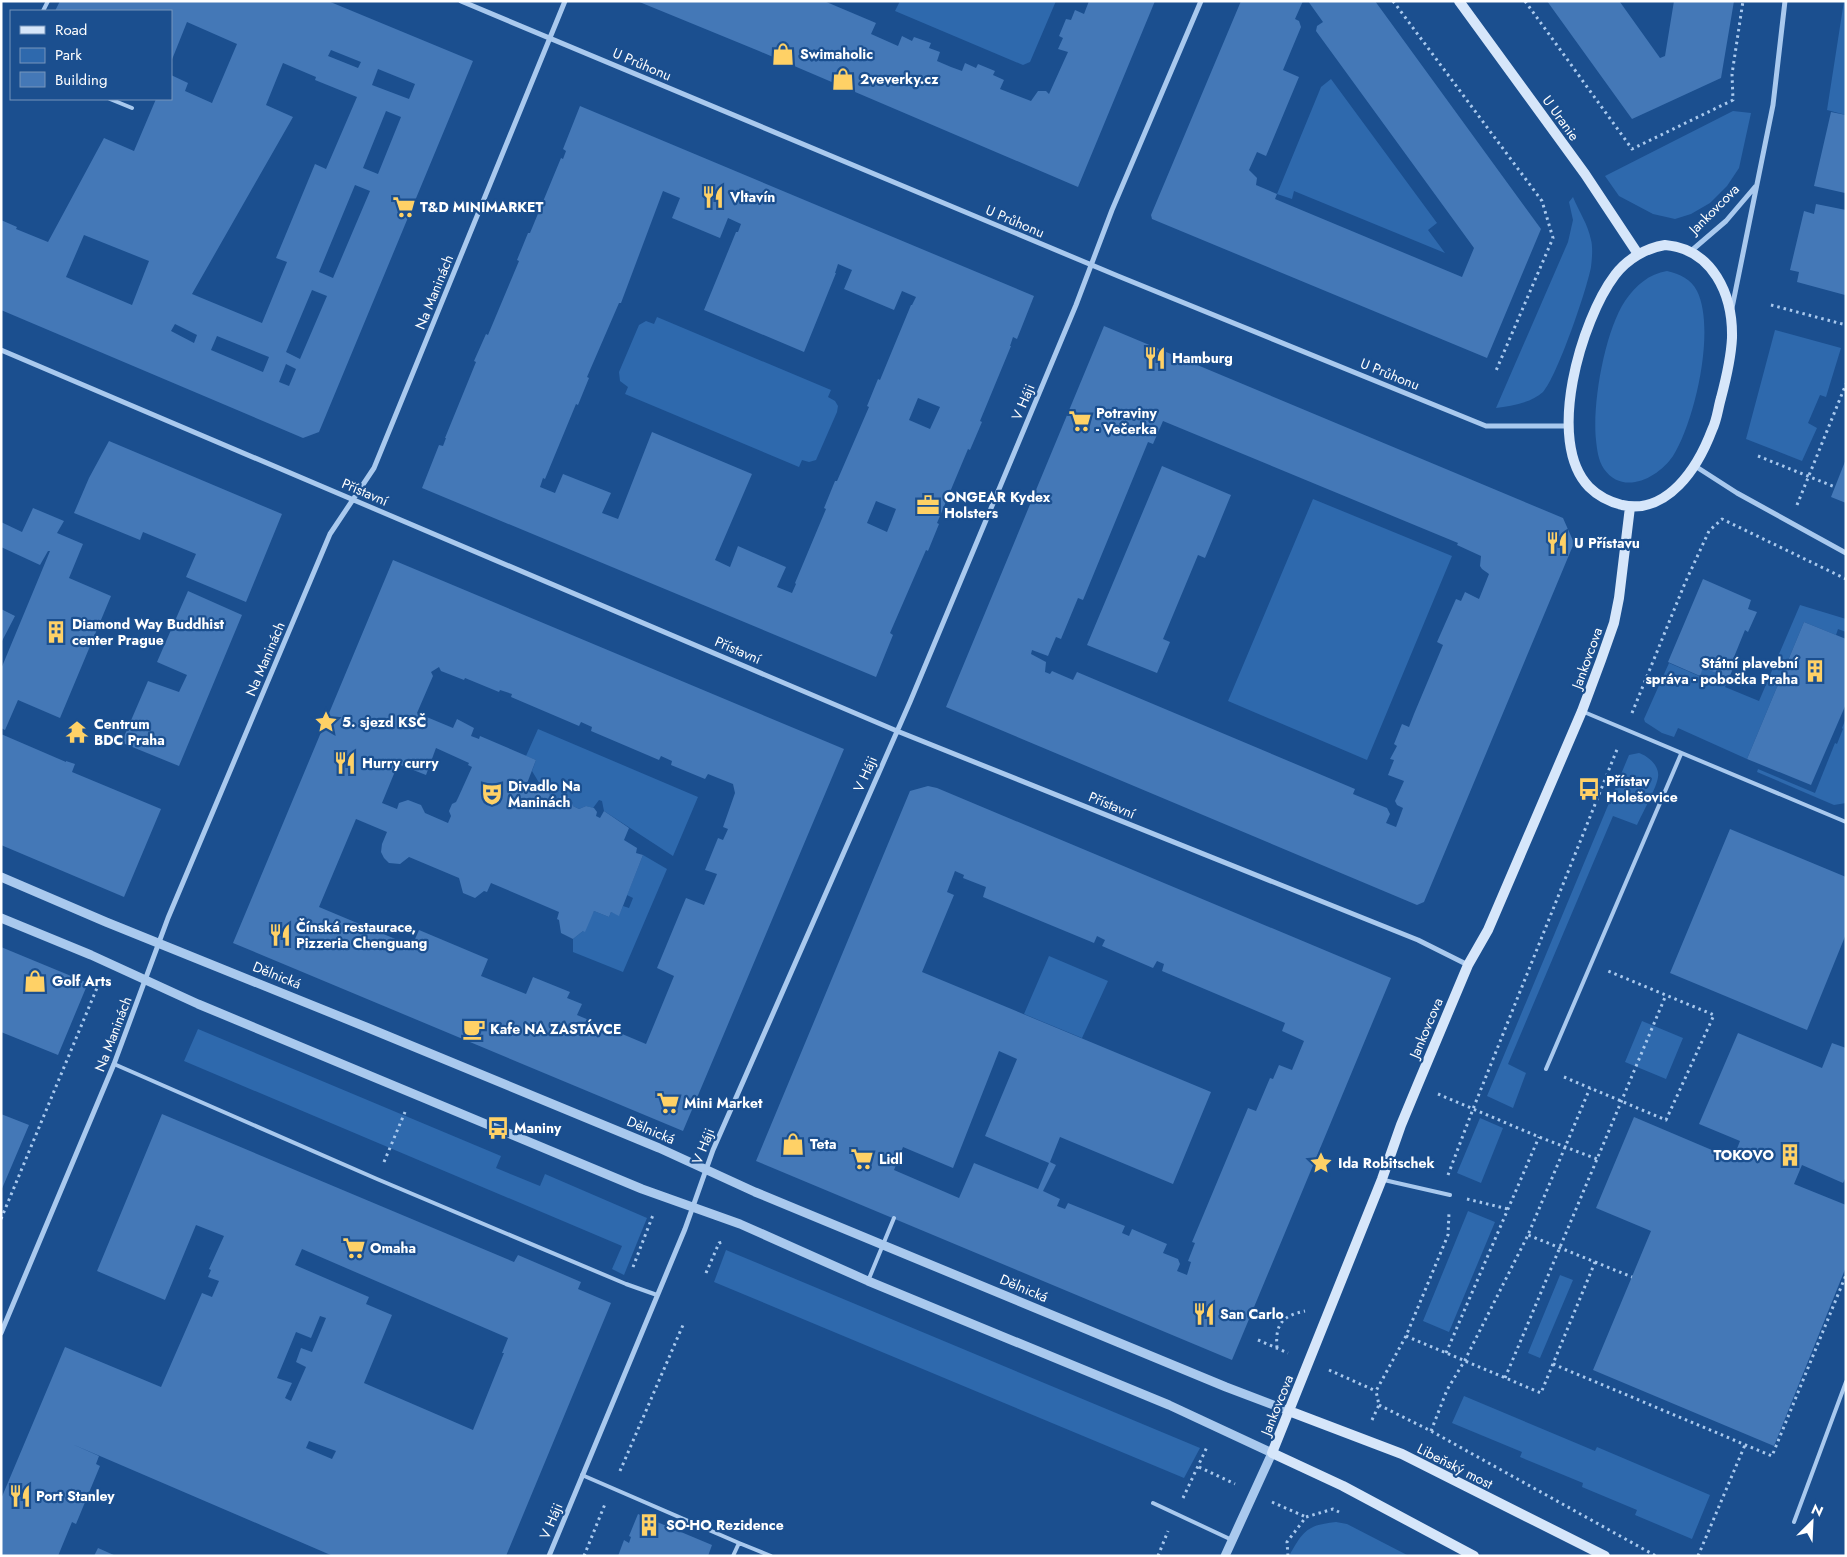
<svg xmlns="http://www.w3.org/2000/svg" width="1847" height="1557" viewBox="0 0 1847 1557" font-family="Jost,sans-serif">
<rect width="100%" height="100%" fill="#1b4f8f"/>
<!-- green -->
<path fill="#2e69ad" d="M900,1H1056L1030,62L1023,65L895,11Z
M1844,1H1846V115L1827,110Z
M1331,79L1437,223L1428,230L1445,253L1294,191L1292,199L1277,194L1321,87Z
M1733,111L1751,113L1739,168L1727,186L1710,203L1691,214L1675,219L1653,214L1619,196L1605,176Z
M1573,197C1579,212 1588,224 1591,240C1593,247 1592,259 1591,267C1587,289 1557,377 1543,392C1531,403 1511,406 1496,408L1568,242L1573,220L1569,202Z
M1667,271C1680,274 1691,279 1697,291C1716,329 1695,421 1673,456C1658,478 1623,496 1604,469C1598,460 1597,449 1596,440C1592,403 1605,331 1625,301C1636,285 1649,274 1667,271Z
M657,317L831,390L828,397L835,401L838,406L837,412L816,460L809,462L802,460L799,467L625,394L628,387L620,381L619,372L639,325L646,321L654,324Z
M1775,330L1841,348L1826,397L1820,395L1808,423L1817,428L1802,461L1746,439Z
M1313,499L1452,556L1367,760L1228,701Z
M1800,605L1846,619V632L1838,629L1836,635L1804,622L1747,759L1678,728L1674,737L1662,733L1645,722L1644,719L1669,663L1699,676L1703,668L1729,678L1725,687L1759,701Z
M1846,718V803L1834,805L1757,772L1758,769L1815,793L1835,743L1837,744L1843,729L1842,728Z
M538,729L698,797L673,856L604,811L602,801L599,800L593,808L586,806L579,809L573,806C573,797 564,793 557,799L550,797L549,790L541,786L532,771L536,760L526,756Z
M1639,753C1648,756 1660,766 1658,777C1657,787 1642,814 1637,825L1613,816L1508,1064L1526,1073L1513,1108L1487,1096L1629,755Z
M643,855L667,869L623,972L573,952V939L583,931L594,911L609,917L611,912L619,915L623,906L629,908L633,898L627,895Z
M1049,956L1108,981L1082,1038L1024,1014Z
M1642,1021L1683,1038L1666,1079L1625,1062Z
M198,1029L501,1156L496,1168L540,1186L545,1174L647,1218L624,1275L612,1269L622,1246L184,1061Z
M1480,1118L1503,1128L1481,1183L1457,1173Z
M1468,1211L1495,1222L1449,1332L1423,1321Z
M726,1250L1200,1448L1184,1478L714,1282Z
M1560,1275L1573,1280L1540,1358L1528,1353Z
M1464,1396L1595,1451L1597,1447L1710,1495L1692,1539L1635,1515L1637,1510L1582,1487L1583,1483L1520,1457L1522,1452L1452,1423Z
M1336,1522L1347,1524L1409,1556H1289C1303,1531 1307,1525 1336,1522Z"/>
<!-- building -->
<path fill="#4478b7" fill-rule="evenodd" d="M60,1H328L473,61L319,432L303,438L1,310V220L17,227L16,229L48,242L104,138L134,151L156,99H171V75L188,83L185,91L212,103L237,44L187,22L171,62V11H55ZM331,50L361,62L358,68L328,56ZM283,63L316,77L315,80L357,97L326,169L315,164L276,258L287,262L262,323L192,294L293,117L266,105ZM378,69L415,84L409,99L372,85ZM386,111L401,117L378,174L363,168ZM355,185L370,191L333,278L319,272ZM84,235L149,261L132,305L66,277ZM312,290L327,296L300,359L286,352ZM175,324L197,335L194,343L171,331ZM217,336L269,357L263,372L211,350ZM286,364L296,369L289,386L279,382Z
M637,1H824L876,23L871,34L898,46L902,36L912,41L914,37L931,43L929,48L940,52L937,61L951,67L962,71L965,63L976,68L978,64L995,71L993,75L1004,80L1000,89L1031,101L1038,91H1046L1049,94L1068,52L1058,49L1063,38L1059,36L1066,19L1071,20L1075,10L1084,14L1089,1H1155L1078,187L759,51Z
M1241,1H1303L1295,19L1299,21L1301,27L1283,70L1299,77L1266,156L1257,152L1249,170L1257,178L1256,185L1277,194L1275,199L1462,277L1474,248L1316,31L1317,26L1323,22L1308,1H1375L1541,229L1487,358L1152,219L1151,215Z
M1547,1H1621L1620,2L1660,58L1665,56L1674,1H1734L1721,78L1632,119Z
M580,106L1034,296L1017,339L1013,337L1010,346H1011L980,421L982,422L970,450L968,449L937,523L939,524L928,551L926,550L890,633L893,635L876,677L422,488L439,445L443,446L446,438H445L476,362L474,361L486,334L488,335L519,261L517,260L528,233H530L561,158L563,159L566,151L563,149ZM663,191L680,198L672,218L720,238L728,218L741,224L738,232H736L704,310L804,352L836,273H835L838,264L852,270L844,289L894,310L902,291L916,297L912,305H911L880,380L878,379L867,406L869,407L837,481H835L824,508L826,509L795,583L796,584L792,593L777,587L786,567L738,546L730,567L715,560L752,474L652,432L618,519L602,513L611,493L563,474L555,493L540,487L543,478L545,479L576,404L578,405L589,378L587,377L619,303H621ZM918,398L940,407L930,429L909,420ZM876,501L896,509L887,532L867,523Z
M1831,112L1846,115L1845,193L1814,186Z
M1816,204L1846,210L1845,295L1797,282L1799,272L1790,270L1804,211L1814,214Z
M1104,326L1563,518L1574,543L1424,902L1417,905L946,707ZM1163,421L1458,543L1457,545L1481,556L1480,566L1482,569L1489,574L1479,599L1465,592L1461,601L1456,599L1437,642L1443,645L1414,714L1409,727L1402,724L1394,744L1397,746L1390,759L1394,760L1388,775L1404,781L1395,801L1397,805L1403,808L1396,827L1386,823L1390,814L1387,808L1353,794L1355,789L1077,672L1073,680L1052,671L1050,674L1045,672L1046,662L1031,654L1032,650L1048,656L1056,637L1061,639L1078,598L1083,600L1148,442L1153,444Z
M109,441L282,514L246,602L186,577L196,554L143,532L140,540L74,513L89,478Z
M1846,459V503L1831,497Z
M1162,466L1231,495L1205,558L1198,555L1163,639L1170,642L1157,673L1087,645Z
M33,508L64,521L57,533L83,544L69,578L111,596L60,718L18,700L5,730L1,728V669L50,551H48L40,565L1,547V522L22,532Z
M393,560L844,749L683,1131L233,943ZM439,667L441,671L464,680L465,678L499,692L500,690L512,694L511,697L579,726L581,722L592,727L591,731L659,760L661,756L672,761L671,765L705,779L708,774L733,784L735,793L723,827L728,829L723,840L718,838L705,870L717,874L704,905L686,898L657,968L674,976L646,1044L577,1015L582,1004L567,998L570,992L533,977L526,994L481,976L488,959L419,930L412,946L319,907L356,819L387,832L382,844L381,852L384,858L389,863L400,864L409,857L459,878L463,893L475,898L484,891L487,892L491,883L559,912L557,919L559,920L561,933L573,939L583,931L585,932L594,911L609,917L611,912L619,916L643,855L636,853L637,848L624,840L629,828L604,811L600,818L596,816L597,812L594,808L586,806L579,809L573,806L571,799L567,796H561L557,799L550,797L549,790L543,786L534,789L526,786L536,760L480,736L479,739L471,736L474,728L457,719L453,728L417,713L433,676L431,672ZM436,748L469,763L468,765L472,767L458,798L456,802L452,804L449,811L451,816L448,823L425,813L421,805L408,800L399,803L397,809L382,803L398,764L426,775Z
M1703,579L1751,600L1748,609L1757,612L1748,632L1745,630L1734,657L1737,659L1729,678L1703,668L1700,676L1668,662Z
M188,591L242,615L179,766L125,744L123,739L148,681L179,692L187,675L157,662Z
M1,609L15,616L1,643Z
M1804,622L1846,639V704L1811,785L1747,759Z
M1,734L66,762V761L75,764L72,772L161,809L124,897L1,845Z
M928,786L937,788L1391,978L1232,1360L756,1161L910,791ZM955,871L964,875L963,878L986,887L983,897L1094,943L1097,936L1105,940L1102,946L1153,968L1157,961L1164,964L1162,971L1285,1023L1282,1031L1304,1041L1292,1070L1279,1065L1273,1079L1270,1078L1256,1111L1248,1108L1192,1242L1195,1243L1188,1261L1191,1262L1187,1275L1177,1271L1180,1264L1178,1259L1163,1253L1167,1244L1132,1229L1129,1236L1122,1233L1125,1226L1068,1203L1065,1209L1057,1206L1060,1199L1043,1191L1056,1165L1050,1162L1060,1137L1173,1184L1211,1092L922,972L954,895L947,892ZM999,1051L1017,1059L985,1136L1049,1163L1038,1189L974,1163L959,1198L894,1170L903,1147L953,1168Z
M1730,829L1846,877V934L1807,1030L1670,973Z
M1,947L88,983L58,1055L1,1032Z
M1738,1033L1822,1068L1832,1043L1846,1048V1177L1843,1183L1802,1165L1794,1184L1846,1205V1267L1774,1446L1593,1370L1651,1231L1596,1208L1634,1117L1733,1159L1740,1141L1699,1124Z
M1,1114L29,1125L1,1191Z
M162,1114L514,1262L518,1255L581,1282L578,1289L611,1303L506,1556H333L72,1444L99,1456L96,1464L100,1466L76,1524L72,1522L58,1556H1V1499L65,1347L161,1387L202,1293L212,1297L219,1281L208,1277L211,1270L209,1269L224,1236L196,1225L165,1300L97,1271ZM302,1249L508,1338L502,1353H504L473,1430L364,1383L392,1315L366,1304L369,1297L295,1265ZM320,1316L326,1318L312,1352L301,1348L296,1362L306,1367L291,1401L285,1398L292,1383L277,1378L296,1332L311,1338ZM309,1441L336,1451L332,1459L306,1448Z
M638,1514L712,1545L708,1556H618L624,1540L629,1543L631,1537L629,1536Z
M98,1548L116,1556H94Z"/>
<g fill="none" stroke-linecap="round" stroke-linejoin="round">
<!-- path -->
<path stroke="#a9c9ee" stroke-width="3" stroke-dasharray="2.5 4" stroke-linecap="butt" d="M1393,1L1542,201L1553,238L1495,373
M1525,1L1632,149L1733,100L1732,74L1743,1
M1771,305L1846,325
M1758,456L1835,487
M1797,505L1846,384
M1632,713L1685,583L1709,531L1722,519L1846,579
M1564,1077L1666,1120L1714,1015L1608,971
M1438,1094L1539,1137L1597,1159
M384,1162L405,1112
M1448,1175L1473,1109L1618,747
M1467,1199L1508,1209
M1,1219L99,983
M1595,1262L1632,1277
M633,1267L653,1215
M706,1273L719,1243L724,1242
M1406,1336L1541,1393L1595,1262L1528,1235
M1258,1340L1288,1353
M1277,1348C1275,1324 1282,1316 1305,1311
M1446,1353L1539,1137
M1553,1364L1772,1456L1846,1275
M1329,1370L1376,1391
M1505,1378L1666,995
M1379,1405L1431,1431L1656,1556
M1372,1420L1379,1405L1376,1391L1406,1336L1448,1235L1449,1213
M1431,1431L1447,1390L1465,1360L1528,1235L1590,1088
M1199,1467L1235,1484
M620,1471L683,1325
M1183,1498L1207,1447
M1272,1502L1306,1517
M584,1556L605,1504
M1158,1556L1168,1531
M1288,1556L1287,1542L1306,1517L1333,1509L1339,1512
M1698,1556L1745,1445"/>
<!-- service -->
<path stroke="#a9c9ee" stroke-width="4" d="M43,11L48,1
M110,99L132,108
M1584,712L1846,822
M114,1064L377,1179L626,1284L657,1295
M1546,1069L1681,754
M1384,1180L1450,1195
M868,1281L894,1218
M582,1475L739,1543L733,1556
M1153,1503L1232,1540
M1794,1522L1846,1382
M739,1543L771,1556"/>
<!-- minor -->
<path stroke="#a9c9ee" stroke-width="5" d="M461,1L1118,276L1486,426H1569
M1691,251L1726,221L1755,187
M1732,308L1773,105L1785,1
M1,350L897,731L1418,940L1468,965
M1695,466L1737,493L1846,553
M1,1333L114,1064L168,918L330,534L374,468L565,1
M549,1556L685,1229L713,1150L910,702L1076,305L1112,210L1201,1"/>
<!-- tertiary -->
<path stroke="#a9c9ee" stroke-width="9" d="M1,877L106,922L366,1027L659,1148L755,1192L1226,1387L1289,1411
M1,918L91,955L198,1004L642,1189L740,1224L868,1281L1169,1405L1272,1453L1225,1556"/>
<!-- secondary -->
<path stroke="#d6e6fa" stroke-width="10" d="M1459,1L1585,174L1638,254
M1665,245C1713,249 1733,295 1732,338C1731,358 1726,379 1721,398C1718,408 1717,420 1712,430C1698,467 1668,515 1622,505C1610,502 1598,496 1589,487C1545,442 1581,320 1615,275C1627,259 1646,248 1665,245Z
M1289,1411L1402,1454L1605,1556
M1474,1556L1343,1486L1272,1453L1382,1179L1401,1125L1418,1084L1468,965L1488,930L1582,711L1601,660L1614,623L1619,598L1630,507"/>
</g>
<!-- icons -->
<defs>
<symbol id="shop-bare" viewBox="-9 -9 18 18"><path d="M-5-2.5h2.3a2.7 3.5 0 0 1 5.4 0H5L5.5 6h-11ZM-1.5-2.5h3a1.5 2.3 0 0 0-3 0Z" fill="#ffd166" stroke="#1b4f8f" stroke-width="2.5" paint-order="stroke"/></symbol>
<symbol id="restaurant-bare" viewBox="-9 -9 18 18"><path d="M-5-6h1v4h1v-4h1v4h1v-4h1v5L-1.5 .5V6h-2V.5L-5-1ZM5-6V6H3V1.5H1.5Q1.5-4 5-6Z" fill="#ffd166" stroke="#1b4f8f" stroke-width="2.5" paint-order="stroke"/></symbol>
<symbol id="supermarket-bare" viewBox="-9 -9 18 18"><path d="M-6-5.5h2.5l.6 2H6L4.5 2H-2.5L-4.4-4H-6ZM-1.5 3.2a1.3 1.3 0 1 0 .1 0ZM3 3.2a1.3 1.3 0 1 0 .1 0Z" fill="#ffd166" stroke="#1b4f8f" stroke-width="2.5" paint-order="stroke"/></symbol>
<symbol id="office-bare" viewBox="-9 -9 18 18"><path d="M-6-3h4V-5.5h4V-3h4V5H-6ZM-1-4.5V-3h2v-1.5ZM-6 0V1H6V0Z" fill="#ffd166" stroke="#1b4f8f" stroke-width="2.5" paint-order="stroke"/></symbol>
<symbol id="building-bare" viewBox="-9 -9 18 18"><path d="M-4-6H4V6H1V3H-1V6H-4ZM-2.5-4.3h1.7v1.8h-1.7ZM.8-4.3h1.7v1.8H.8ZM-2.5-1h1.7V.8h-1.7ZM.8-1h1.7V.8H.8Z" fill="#ffd166" stroke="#1b4f8f" stroke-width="2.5" paint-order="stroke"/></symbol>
<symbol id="sight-bare" viewBox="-9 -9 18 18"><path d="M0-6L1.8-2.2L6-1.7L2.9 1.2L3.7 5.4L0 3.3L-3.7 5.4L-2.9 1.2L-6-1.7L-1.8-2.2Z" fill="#ffd166" stroke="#1b4f8f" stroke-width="2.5" paint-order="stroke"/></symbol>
<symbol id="temple-bare" viewBox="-9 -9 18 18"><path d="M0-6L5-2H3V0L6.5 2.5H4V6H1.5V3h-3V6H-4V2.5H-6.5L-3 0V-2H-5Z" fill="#ffd166" stroke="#1b4f8f" stroke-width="2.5" paint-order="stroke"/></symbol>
<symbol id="bus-bare" viewBox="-9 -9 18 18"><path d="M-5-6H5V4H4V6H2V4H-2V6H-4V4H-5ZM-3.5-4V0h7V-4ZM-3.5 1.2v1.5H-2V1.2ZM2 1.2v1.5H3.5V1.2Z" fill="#ffd166" stroke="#1b4f8f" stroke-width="2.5" paint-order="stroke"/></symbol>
<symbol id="theatre-bare" viewBox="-9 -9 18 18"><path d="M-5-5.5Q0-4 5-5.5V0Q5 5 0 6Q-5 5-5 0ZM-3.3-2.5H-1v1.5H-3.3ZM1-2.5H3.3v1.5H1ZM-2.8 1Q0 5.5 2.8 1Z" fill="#ffd166" stroke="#1b4f8f" stroke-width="2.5" paint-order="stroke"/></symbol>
<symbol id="cafe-bare" viewBox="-9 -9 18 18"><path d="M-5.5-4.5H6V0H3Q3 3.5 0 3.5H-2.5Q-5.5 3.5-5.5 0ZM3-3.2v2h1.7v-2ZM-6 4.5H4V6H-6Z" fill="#ffd166" stroke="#1b4f8f" stroke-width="2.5" paint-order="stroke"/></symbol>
</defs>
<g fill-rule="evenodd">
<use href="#shop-bare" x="767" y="38" width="32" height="32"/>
<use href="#shop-bare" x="827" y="63" width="32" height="32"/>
<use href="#restaurant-bare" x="697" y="181" width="32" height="32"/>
<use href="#supermarket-bare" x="388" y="191" width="32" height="32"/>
<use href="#restaurant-bare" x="1139" y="342" width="32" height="32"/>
<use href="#supermarket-bare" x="1064" y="405" width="32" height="32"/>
<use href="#office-bare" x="912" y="489" width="32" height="32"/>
<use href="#restaurant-bare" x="1541" y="527" width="32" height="32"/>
<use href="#building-bare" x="40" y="616" width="32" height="32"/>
<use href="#building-bare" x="1799" y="655" width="32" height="32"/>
<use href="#sight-bare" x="310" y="706" width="32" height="32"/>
<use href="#temple-bare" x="61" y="716" width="32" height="32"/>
<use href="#restaurant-bare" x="329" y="747" width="32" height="32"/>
<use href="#bus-bare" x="1573" y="773" width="32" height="32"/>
<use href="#theatre-bare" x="476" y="778" width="32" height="32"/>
<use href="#restaurant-bare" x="264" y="919" width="32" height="32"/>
<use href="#shop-bare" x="19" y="965" width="32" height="32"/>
<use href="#cafe-bare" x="458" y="1013" width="32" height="32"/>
<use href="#supermarket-bare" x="652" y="1087" width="32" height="32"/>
<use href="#bus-bare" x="482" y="1112" width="32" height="32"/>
<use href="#shop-bare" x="777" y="1128" width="32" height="32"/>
<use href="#building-bare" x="1774" y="1139" width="32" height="32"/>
<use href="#supermarket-bare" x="846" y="1143" width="32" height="32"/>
<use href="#sight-bare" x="1305" y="1147" width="32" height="32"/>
<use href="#supermarket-bare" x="338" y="1232" width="32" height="32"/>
<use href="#restaurant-bare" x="1188" y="1298" width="32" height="32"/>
<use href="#restaurant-bare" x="4" y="1480" width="32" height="32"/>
<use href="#building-bare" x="633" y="1509" width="32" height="32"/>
</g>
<g text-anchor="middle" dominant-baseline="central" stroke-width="4.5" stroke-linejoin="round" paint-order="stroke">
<!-- poi labels -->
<g font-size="14" font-weight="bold" fill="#fff" stroke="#1b4f8f" text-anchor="start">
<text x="800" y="54">Swimaholic</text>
<text x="860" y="79">2veverky.cz</text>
<text x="730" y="197">Vltavín</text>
<text x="420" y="207">T&amp;D MINIMARKET</text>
<text x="1172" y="358">Hamburg</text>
<text x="1096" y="413">Potraviny<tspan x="1096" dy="16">- Večerka</tspan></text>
<text x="944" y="497">ONGEAR Kydex<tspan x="944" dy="16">Holsters</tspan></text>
<text x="1574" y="543">U Přístavu</text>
<text x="72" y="624">Diamond Way Buddhist<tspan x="72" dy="16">center Prague</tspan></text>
<text x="1798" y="663" text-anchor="end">Státní plavební<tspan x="1798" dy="16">správa - pobočka Praha</tspan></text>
<text x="342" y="722">5. sjezd KSČ</text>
<text x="94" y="724">Centrum<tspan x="94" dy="16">BDC Praha</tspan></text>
<text x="362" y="763">Hurry curry</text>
<text x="1606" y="781">Přístav<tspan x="1606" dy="16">Holešovice</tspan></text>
<text x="508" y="786">Divadlo Na<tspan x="508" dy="16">Maninách</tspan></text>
<text x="296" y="927">Čínská restaurace,<tspan x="296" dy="16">Pizzeria Chenguang</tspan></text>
<text x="52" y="981">Golf Arts</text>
<text x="490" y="1029">Kafe NA ZASTÁVCE</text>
<text x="684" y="1103">Mini Market</text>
<text x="514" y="1128">Maniny</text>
<text x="810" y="1144">Teta</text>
<text x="1774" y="1155" text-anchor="end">TOKOVO</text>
<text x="879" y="1159">Lidl</text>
<text x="1338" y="1163">Ida Robitschek</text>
<text x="370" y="1248">Omaha</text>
<text x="1220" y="1314">San Carlo</text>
<text x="36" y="1496">Port Stanley</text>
<text x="666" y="1525">SO-HO Rezidence</text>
</g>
<!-- street labels -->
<g font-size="14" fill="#fff" stroke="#1b4f8f">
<text transform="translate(642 64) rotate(23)">U Průhonu</text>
<text transform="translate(1561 118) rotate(54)">U Uranie</text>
<text transform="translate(1714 209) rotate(-45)">Jankovcova</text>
<text transform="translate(1015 221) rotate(23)">U Průhonu</text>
<text transform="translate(434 292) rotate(-68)">Na Maninách</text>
<text transform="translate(1390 374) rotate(22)">U Průhonu</text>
<text transform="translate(1023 402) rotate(-67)">V Háji</text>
<text transform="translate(365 492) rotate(23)">Přístavní</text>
<text transform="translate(738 650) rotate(23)">Přístavní</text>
<text transform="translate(1587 658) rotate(-70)">Jankovcova</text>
<text transform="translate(265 659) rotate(-67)">Na Maninách</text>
<text transform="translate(865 774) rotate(-66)">V Háji</text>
<text transform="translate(1112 805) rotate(22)">Přístavní</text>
<text transform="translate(277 975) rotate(22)">Dělnická</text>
<text transform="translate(1426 1028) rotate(-67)">Jankovcova</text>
<text transform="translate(113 1034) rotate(-69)">Na Maninách</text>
<text transform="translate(651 1130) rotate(23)">Dělnická</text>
<text transform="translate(703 1146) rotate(-68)">V Háji</text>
<text transform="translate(1024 1288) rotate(23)">Dělnická</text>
<text transform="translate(1277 1405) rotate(-68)">Jankovcova</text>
<text transform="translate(1455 1466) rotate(27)">Libeňský most</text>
<text transform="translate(551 1521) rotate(-67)">V Háji</text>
</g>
</g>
<!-- border -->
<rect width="1847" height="1557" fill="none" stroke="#ffffff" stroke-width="5"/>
<!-- legend -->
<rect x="10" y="10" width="162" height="90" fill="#1b4f8f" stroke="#7695bc"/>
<rect x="20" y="26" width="25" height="8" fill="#d6e6fa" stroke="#7695bc"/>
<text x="55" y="35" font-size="15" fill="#ffffff">Road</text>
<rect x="20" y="48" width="25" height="15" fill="#2e69ad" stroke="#7695bc"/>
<text x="55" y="60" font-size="15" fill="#ffffff">Park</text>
<rect x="20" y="72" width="25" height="15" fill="#4478b7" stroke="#7695bc"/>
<text x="55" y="85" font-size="15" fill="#ffffff">Building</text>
<!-- north arrow -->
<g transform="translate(1812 1522) rotate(24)" stroke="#1b4f8f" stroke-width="4" paint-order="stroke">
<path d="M0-4L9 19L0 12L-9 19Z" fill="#ffffff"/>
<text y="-8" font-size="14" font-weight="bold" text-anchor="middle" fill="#ffffff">N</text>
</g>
</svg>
